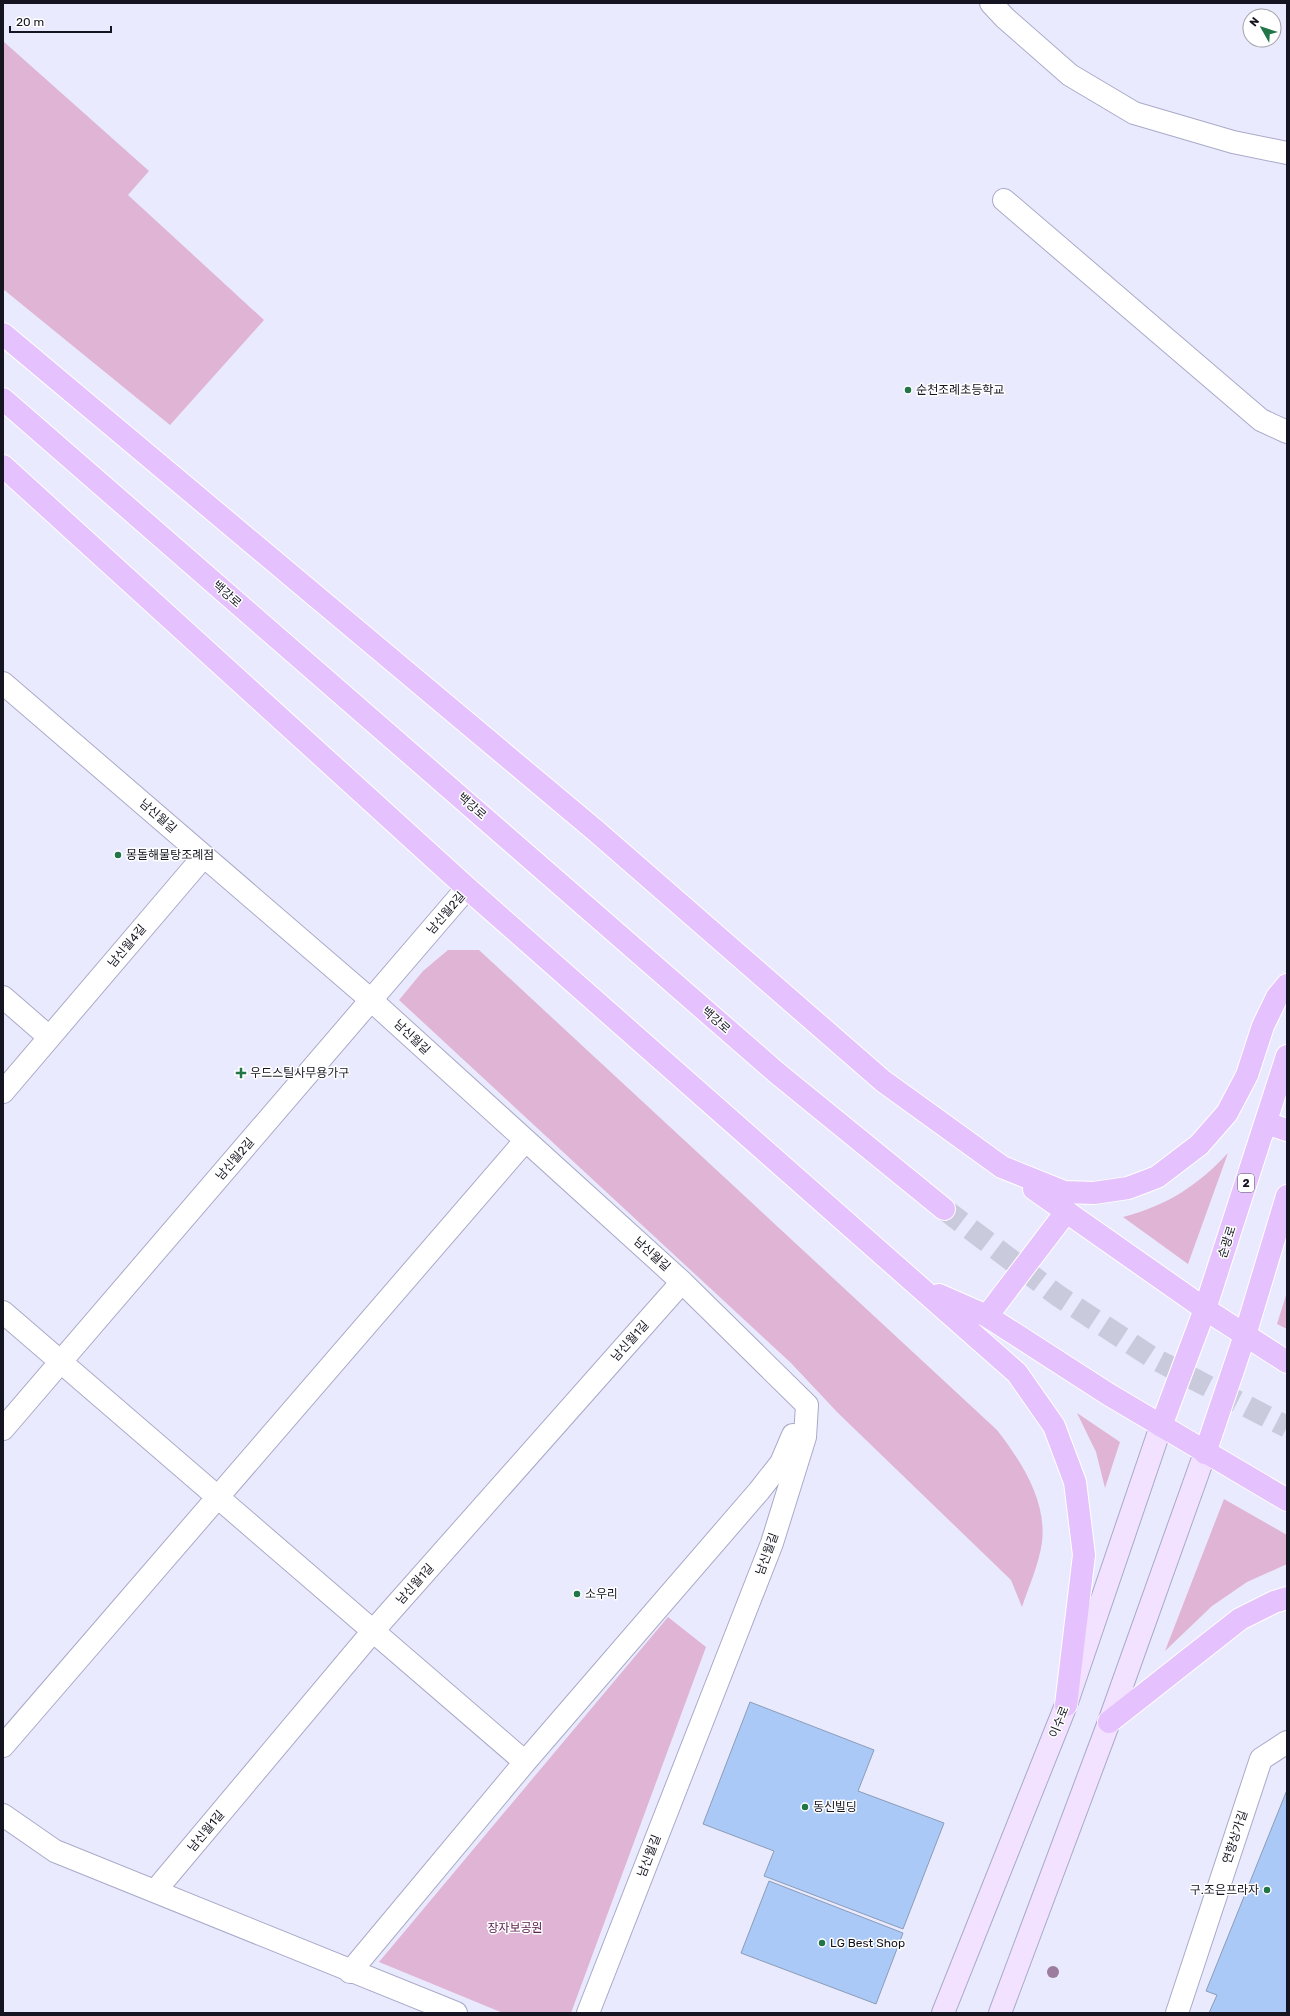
<svg xmlns="http://www.w3.org/2000/svg" width="1290" height="2016" viewBox="0 0 1290 2016" font-family="Rubik,'Noto Sans KR',sans-serif">
<rect width="100%" height="100%" fill="#eaeafe"/>
<!-- green -->
<path fill="#e0b4d4" d="M3,41L149,171L128,195L264,320L170,425L3,289Z
M448,950H479L997,1430C1021,1461 1047,1501 1042,1542C1039,1564 1029,1586 1022,1607L1011,1580L838,1413L791,1363L399,1000L423,971Z
M1228,1153L1188,1264L1123,1217C1168,1205 1197,1186 1228,1153Z
M1287,1292V1329L1277,1324Z
M1077,1413L1120,1442L1105,1488L1096,1452Z
M1224,1499L1287,1535V1564L1247,1582L1212,1606L1165,1651Z
M668,1617L706,1647L571,2013H503L379,1962Z"/>
<!-- building -->
<path fill="#aac9f7" stroke="#8a9cb7" d="M750,1702L874,1750L858,1791L944,1823L903,1929L764,1876L774,1851L703,1824Z
M1287,1790V2013H1209L1217,1995L1206,1991Z
M769,1881L903,1933L876,2004L741,1953Z"/>
<g fill="none" stroke-linecap="round" stroke-linejoin="round">
<!-- primary-tunnel -->
<path stroke="#cacadd" stroke-width="22" stroke-dasharray="22 11" stroke-linecap="butt" d="M944,1209L1057,1295L1153,1358L1287,1427"/>
<defs>
<path id="minor" d="M991,3L1005,18L1070,75L1134,113L1233,142L1287,153
M1004,200L1261,420L1287,432
M3,683L371,1000L682,1282L807,1405L805,1437L772,1543L588,2013
M3,997L49,1037
M3,1092L204,856
M3,1312L525,1762
M3,1746L525,1141
M3,1815L55,1851L456,2013
M155,1891L373,1631L682,1282
M350,1972L525,1762L759,1491L781,1463L793,1435
M1177,2013L1261,1759L1287,1742"/>
<path id="tertiary" d="M3,1429L467,888"/>
<path id="secondary" d="M943,2013L1066,1705L1161,1426
M1000,2013L1109,1722L1205,1453"/>
<path id="primary" d="M3,334L596,831L883,1081L1002,1167L1064,1192L1094,1193L1128,1188L1157,1177L1199,1145L1227,1113L1247,1075L1263,1026L1277,997L1287,985
M3,399L777,1073L944,1209
M3,466L467,888L1017,1373L1054,1426L1075,1482L1084,1555L1066,1705
M1266,1123L1287,1130
M1034,1189L1205,1309L1287,1362
M939,1295L987,1316L1108,1394L1287,1500
M987,1316L1066,1212
M1161,1426L1205,1309L1287,1056
M1205,1453L1245,1335L1287,1196
M1109,1722L1240,1619L1274,1602L1287,1598"/>
</defs>
<!-- minor casing -->
<use href="#minor" stroke="#a9aac9" stroke-width="24"/>
<!-- tertiary casing -->
<use href="#tertiary" stroke="#a9aac9" stroke-width="24"/>
<!-- secondary casing -->
<use href="#secondary" stroke="#a9aac9" stroke-width="24"/>
<!-- primary casing -->
<use href="#primary" stroke="#fff" stroke-width="24"/>
<!-- minor -->
<use href="#minor" stroke="#fff" stroke-width="22"/>
<!-- tertiary -->
<use href="#tertiary" stroke="#fff" stroke-width="22"/>
<!-- secondary -->
<use href="#secondary" stroke="#f2e1ff" stroke-width="22"/>
<!-- primary -->
<use href="#primary" stroke="#e5c2fe" stroke-width="22"/>
</g>
<!-- trees -->
<circle fill="#9b7c9e" cx="1053" cy="1972" r="6"/>
<!-- markers -->
<g fill="#217546" stroke="#fff" stroke-width="1.5">
<circle cx="908" cy="390" r="4"/>
<circle cx="118" cy="855" r="4"/>
<path d="M239 1067h4v4h4v4h-4v4h-4v-4h-4v-4h4z"/>
<circle cx="577" cy="1594" r="4"/>
<circle cx="805" cy="1807" r="4"/>
<circle cx="1267" cy="1890" r="4"/>
<circle cx="822" cy="1943" r="4"/>
</g>
<g text-anchor="middle" dominant-baseline="central" stroke-width="3" stroke-linejoin="round" paint-order="stroke">
<!-- shield labels -->
<rect fill="#fff" stroke="#5b5b64" stroke-width="1" x="1238" y="1174" width="16" height="18" rx="3"/>
<g font-size="11" font-weight="bold" fill="#151521">
<text x="1246" y="1183">2</text>
</g>
<!-- poi labels -->
<g font-size="12" fill="#151521" stroke="#fff" text-anchor="start">
<text x="916" y="390">순천조례초등학교</text>
<text x="126" y="855">몽돌해물탕조례점</text>
<text x="250" y="1073">우드스틸사무용가구</text>
<text x="585" y="1594">소우리</text>
<text x="813" y="1807">동신빌딩</text>
<text x="1259" y="1890" text-anchor="end">구.조은프라자</text>
<text x="830" y="1943">LG Best Shop</text>
</g>
<!-- street labels -->
<g font-size="12" fill="#151521" stroke="#fff">
<text transform="translate(227 594) rotate(41)">백강로</text>
<text transform="translate(472 806) rotate(41)">백강로</text>
<text transform="translate(158 816) rotate(41)">남신월길</text>
<text transform="translate(446 913) rotate(-49)">남신월2길</text>
<text transform="translate(127 946) rotate(-50)">남신월4길</text>
<text transform="translate(716 1020) rotate(41)">백강로</text>
<text transform="translate(412 1037) rotate(43)">남신월길</text>
<text transform="translate(235 1159) rotate(-49)">남신월2길</text>
<text transform="translate(1227 1242) rotate(-72)">순광로</text>
<text transform="translate(652 1254) rotate(42)">남신월길</text>
<text transform="translate(630 1341) rotate(-48)">남신월1길</text>
<text transform="translate(767 1554) rotate(-70)">남신월길</text>
<text transform="translate(415 1584) rotate(-48)">남신월1길</text>
<text transform="translate(1059 1722) rotate(-68)">이수로</text>
<text transform="translate(206 1831) rotate(-50)">남신월1길</text>
<text transform="translate(1235 1837) rotate(-72)">연향상가길</text>
<text transform="translate(649 1856) rotate(-69)">남신월길</text>
</g>
<!-- park labels -->
<g font-size="12" fill="#5b224f" stroke="#fff">
<text x="515" y="1928">장자보공원</text>
</g>
</g>
<!-- border -->
<rect width="1290" height="2016" fill="none" stroke="#151521" stroke-width="8"/>
<!-- north arrow -->
<g transform="translate(1262 28) rotate(309)"><circle r="19" fill="#ffffff" stroke="#a1a1a6"/>
<path d="M0-3L7 15L0 10L-7 15Z" fill="#217546"/>
<text y="-6" font-size="11" font-weight="bold" text-anchor="middle" fill="#151521">N</text>
</g>
<!-- scale -->
<path d="M10 26v6h101v-6" fill="none" stroke="#151521" stroke-width="2"/>
<text x="16" y="26" font-size="12" fill="#151521" stroke="#ffffff" stroke-width="3" paint-order="stroke">20 m</text>
</svg>
